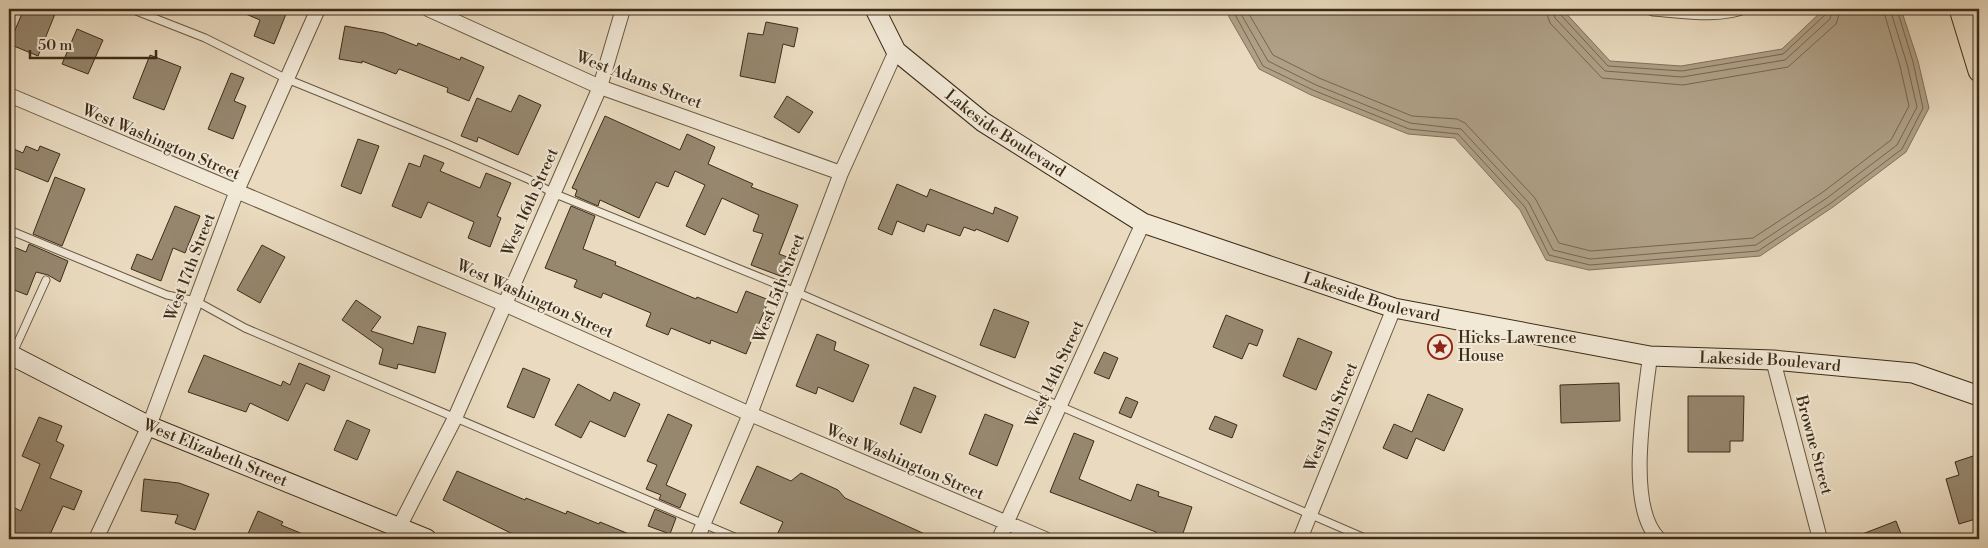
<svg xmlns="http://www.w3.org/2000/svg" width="1988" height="548" viewBox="0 0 1988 548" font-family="'Libre Bodoni',serif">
<rect width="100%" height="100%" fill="#eadbc0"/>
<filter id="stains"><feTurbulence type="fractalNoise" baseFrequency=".004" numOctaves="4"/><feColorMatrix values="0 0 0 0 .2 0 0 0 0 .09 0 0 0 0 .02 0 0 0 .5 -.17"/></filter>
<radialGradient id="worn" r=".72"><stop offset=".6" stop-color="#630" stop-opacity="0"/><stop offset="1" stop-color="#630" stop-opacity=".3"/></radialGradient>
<!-- water -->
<path fill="#afa087" stroke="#81725b" d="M1227,9H1562L1610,61L1681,66L1782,49L1824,9H1901L1918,61L1929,108L1906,152L1833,207L1760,256L1589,270L1546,260L1520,210L1455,138L1408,134L1311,95L1259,69L1229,17Z"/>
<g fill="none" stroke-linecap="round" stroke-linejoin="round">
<!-- shore -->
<path stroke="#766650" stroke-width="1" d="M1232,9L1263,66L1313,90L1409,129L1458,134L1525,207L1549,255L1590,265L1758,251L1831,203L1902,149L1923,108L1913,62L1897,9
M1238,9L1268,61L1316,85L1410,123L1461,129L1529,203L1553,250L1590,259L1756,245L1827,198L1897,145L1917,107L1907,64L1890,9
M1246,9L1273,55L1319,78L1412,116L1457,119L1465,123L1535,198L1559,243L1591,251L1753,238L1823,192L1891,140L1909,106L1900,66L1883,9
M1545,9L1550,23L1602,78L1683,85L1788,67L1836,24L1841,9
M1553,9L1555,18L1605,71L1682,77L1785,60L1830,19L1833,9
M1559,9L1560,14L1608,66L1682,71L1783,54L1826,14L1827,9"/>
</g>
<!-- building -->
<path fill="#96876f" stroke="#3c2c18" d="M24,9H44L55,14L38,56L9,44Z
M234,9H288L274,44L254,36L260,20Z
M766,22L798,28L794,47L783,44L775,83L740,76L748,33L763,35Z
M345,26L384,33L417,46L418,43L460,60L461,57L484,67L469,101L447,92L448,88L399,69L396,74L362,61V63L339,59Z
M77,29L103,40L88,74L62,64Z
M150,55L181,67L164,110L133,98Z
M231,73L244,78L234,101L246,106L233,139L208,129Z
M519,95L541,105L518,155L478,137L477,142L461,136L477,98L511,112Z
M787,96L813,112L799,133L774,117Z
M605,116L680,150L687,134L715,147L708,164L753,184L751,187L798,205L779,254L790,258L783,277L751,265L763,234L753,231L759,215L722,198L705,235L686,226L705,185L675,171L668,187L656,182L639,218L600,200L598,206L575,196L577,190L572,188Z
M358,139L379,146L361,194L341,186Z
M26,146L38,151L40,146L60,154L48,182L9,166V147L23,153Z
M424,155L444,163L440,171L480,188L486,173L511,183L497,216L501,218L490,247L468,238L474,222L428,202L421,218L392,206L409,163L420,167Z
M55,177L85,189L62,246L33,234Z
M897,184L927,197L930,189L993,214L995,207L1018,217L1008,242L976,229L975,231L964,227L960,236L927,224L924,232L897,221L892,235L878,229Z
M175,206L200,216L185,253L173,248L161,281L131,269L137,254L152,260Z
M571,206L595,216L583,249L616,262L615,265L696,299L697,297L737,313L746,291L769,300L746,354L711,340L710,344L671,328L668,335L646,326L651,313L603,293L601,298L574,287L577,280L545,268Z
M29,244L68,261L60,282L48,275L36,272L27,295L9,288V245L26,252Z
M262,245L285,257L260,303L237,290Z
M356,300L381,317L371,331L413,344L418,326L446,333L435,373L398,364L397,369L379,364L383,349L342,320Z
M994,309L1029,322L1015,358L980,345Z
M1226,315L1263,330L1257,346L1249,343L1242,359L1213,347Z
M817,334L836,342L834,350L869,365L853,402L818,387L816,394L796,386Z
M1298,338L1332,352L1316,390L1283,376Z
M1104,352L1118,358L1109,379L1094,373Z
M204,355L281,386L283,381L290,385L299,363L330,376L324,391L306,383L288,421L250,403L246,412L188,392Z
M523,368L550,379L534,418L507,407Z
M1619,383L1620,421L1561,423L1560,385Z
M578,384L610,401L614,392L640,404L625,437L590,421L581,438L555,425Z
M914,387L936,396L921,433L900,424Z
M1428,394L1463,409L1444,451L1416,438L1407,459L1383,448L1394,424L1412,432Z
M1688,396H1744L1743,441H1730V452H1688Z
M1126,397L1138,402L1131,418L1119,413Z
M668,414L692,425L666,485L686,494L680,508L659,499L661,495L646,489L657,465L647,461Z
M985,414L1013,425L997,466L969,454Z
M1215,416L1237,425L1232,438L1209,429Z
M39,417L62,426L56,441L64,445L50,478L82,491L74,510L63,506L48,539H23L9,533V505L21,511L40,464L22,456Z
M347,420L370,430L357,460L334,450Z
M1074,433L1094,441L1079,479L1131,501L1137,484L1159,492L1158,496L1192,507L1181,539H1172L1156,534V532L1050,492Z
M1979,454V518L1959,524L1946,479L1959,475L1955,462Z
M757,466L791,481L801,473L838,490L845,498L936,539H825L819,537L816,539H775L783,522L740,503Z
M457,471L525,500L526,498L566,514L567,511L599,524L600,522L641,539H523L443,500Z
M144,479L179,483L209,494L195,530L175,523L178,515L141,511Z
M655,509L676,518L670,534L648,526Z
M258,511L283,522L281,525L315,539H255L247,536Z
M1896,521L1903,539H1852V538Z"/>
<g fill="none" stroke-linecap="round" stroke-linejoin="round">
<defs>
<path id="lane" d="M131,9L205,38L287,79L447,144L528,179L553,193L796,292L1367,539
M1646,9L1653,12C1682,14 1720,21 1747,9
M9,230L167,295L196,301L245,328L739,539
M12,355L46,280
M99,534L111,539"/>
<path id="street" d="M428,9L600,87L841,173
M9,95L504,304L750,414L1045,539
M1650,356C1645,400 1625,507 1659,539
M1773,360L1820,539
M96,539L149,426L236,193L318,9
M393,539L455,418L600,87L623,9
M697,539L750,414L841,173L896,51
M999,539L1143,223
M1300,539L1394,308"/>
<g id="secondary">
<path id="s1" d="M875,9L896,51L983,122L1143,223L1394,308L1650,356L1773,360L1913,373L1979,396"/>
<path id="s2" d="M9,354L149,426L427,539"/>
</g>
<path id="primary" d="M1960,9L1979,71"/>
</defs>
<!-- lane casing -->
<use href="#lane" stroke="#685842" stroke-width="9"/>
<!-- street casing -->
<use href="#street" stroke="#685842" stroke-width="16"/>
<!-- secondary casing -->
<use href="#secondary" stroke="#3c2c18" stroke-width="21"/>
<!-- primary casing -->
<use href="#primary" stroke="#3c2c18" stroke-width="23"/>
<!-- lane -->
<use href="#lane" stroke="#f1e8d6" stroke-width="7"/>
<!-- street -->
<use href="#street" stroke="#f1e8d6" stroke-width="14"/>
<!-- secondary -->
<use href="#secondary" stroke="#f1e8d6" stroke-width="19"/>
<!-- primary -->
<use href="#primary" stroke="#eadbc0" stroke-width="21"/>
</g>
<!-- icons -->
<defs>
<symbol id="sight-ring" viewBox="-11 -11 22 22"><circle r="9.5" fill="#f1e8d6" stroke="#8f2418" stroke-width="1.5"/><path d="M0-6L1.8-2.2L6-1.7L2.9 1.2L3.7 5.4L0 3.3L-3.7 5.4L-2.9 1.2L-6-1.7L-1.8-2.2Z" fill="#8f2418"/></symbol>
</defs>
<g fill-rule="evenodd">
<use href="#sight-ring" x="1426" y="333" width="28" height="28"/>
</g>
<g text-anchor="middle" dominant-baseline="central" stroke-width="4" stroke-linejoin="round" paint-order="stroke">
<!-- street labels -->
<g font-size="16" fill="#3c2c18" stroke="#f1e8d6">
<text transform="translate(639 80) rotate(21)">West Adams Street</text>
<text stroke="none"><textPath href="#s1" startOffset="184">Lakeside Boulevard</textPath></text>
<text transform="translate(161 142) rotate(23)">West Washington Street</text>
<text transform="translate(530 202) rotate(-66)">West 16th Street</text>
<text transform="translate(190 267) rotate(-69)">West 17th Street</text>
<text transform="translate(779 288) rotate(-69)">West 15th Street</text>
<text stroke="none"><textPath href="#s1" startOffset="589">Lakeside Boulevard</textPath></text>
<text transform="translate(535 299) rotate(24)">West Washington Street</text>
<text stroke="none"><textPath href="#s1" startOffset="994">Lakeside Boulevard</textPath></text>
<text transform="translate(1055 374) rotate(-65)">West 14th Street</text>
<text transform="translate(1331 417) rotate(-68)">West 13th Street</text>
<text transform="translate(1814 445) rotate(75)">Browne Street</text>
<text stroke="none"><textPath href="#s2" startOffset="229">West Elizabeth Street</textPath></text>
<text transform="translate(905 462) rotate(23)">West Washington Street</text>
</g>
<!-- poi labels -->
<g font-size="16" fill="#3c2c18" stroke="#f1e8d6" text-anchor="start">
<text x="1458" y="338">Hicks-Lawrence<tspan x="1458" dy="18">House</tspan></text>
</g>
</g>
<!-- margin -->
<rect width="1988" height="548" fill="none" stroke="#eadbc0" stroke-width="30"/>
<rect x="10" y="10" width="1968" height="528" fill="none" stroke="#3c2c18" stroke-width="2.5"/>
<rect x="15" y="15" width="1958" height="518" fill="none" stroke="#3c2c18"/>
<!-- scale -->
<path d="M30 50v8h126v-8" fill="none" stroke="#3c2c18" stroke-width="2.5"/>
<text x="38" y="50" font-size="15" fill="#3c2c18" stroke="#f1e8d6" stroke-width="4" paint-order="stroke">50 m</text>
<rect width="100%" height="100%" filter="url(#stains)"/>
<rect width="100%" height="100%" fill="url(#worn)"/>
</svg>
